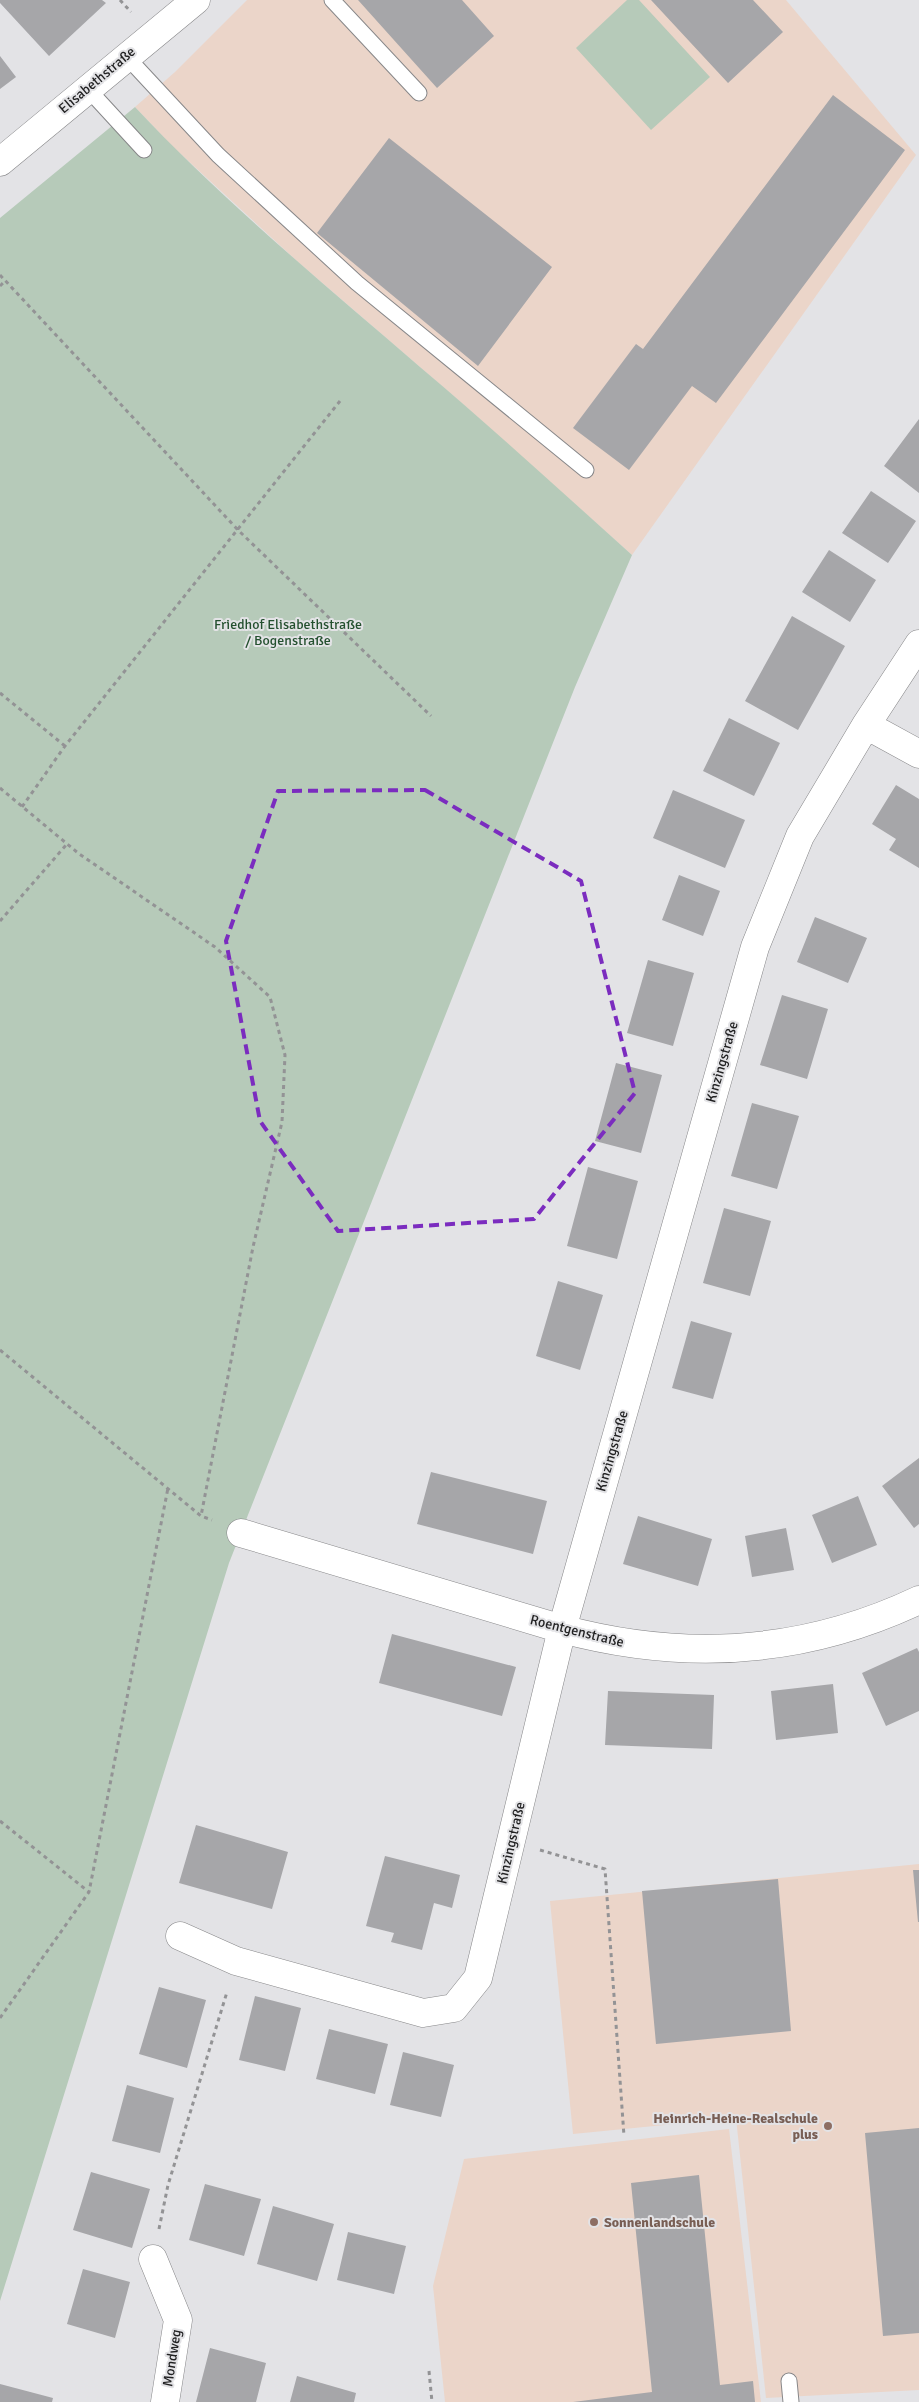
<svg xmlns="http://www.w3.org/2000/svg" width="919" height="2402" viewBox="0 0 919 2402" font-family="Signika,sans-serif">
<rect width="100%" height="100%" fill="#e3e3e6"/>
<!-- education -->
<path fill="#ebd5c9" d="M247,0H786L916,155L632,555L464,405L298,262L172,146L135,107L175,72Z
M919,1864V2390L766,2398L736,2118L573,2134L550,1901Z
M729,2129L761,2402H445L433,2286L464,2159Z"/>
<!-- green -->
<path fill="#b6cab9" d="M627,0H639L710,77L651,130L576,48Z
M135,107C223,201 323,283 420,367C492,428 562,492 632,555L575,687L229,1563L0,2301V218Z"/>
<!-- building -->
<path fill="#a6a6a9" d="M0,0H102L106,3L49,56L0,3Z
M358,0H462L494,36L437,88Z
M651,0H753L783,32L728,83Z
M0,56L16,77L0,89Z
M833,95L905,150L716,403L692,386L629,470L573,428L636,344L643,349Z
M389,138L552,267L478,366L317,233Z
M919,419V493L884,466Z
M871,491L916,521L888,563L842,533Z
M829,550L876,580L850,622L802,592Z
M792,616L845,646L798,730L745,701Z
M729,718L780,743L754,796L703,771Z
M896,785L919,799V868L889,850L896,839L872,824Z
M673,790L745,820L725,868L653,838Z
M679,875L720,891L703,936L662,920Z
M815,917L867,938L848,983L797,962Z
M648,960L694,973L673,1046L627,1033Z
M782,995L828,1009L807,1079L760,1065Z
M616,1063L662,1075L641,1153L595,1141Z
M752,1103L799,1116L777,1189L731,1176Z
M588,1167L638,1181L617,1259L567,1246Z
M724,1208L771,1221L750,1296L703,1283Z
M558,1281L603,1295L580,1370L536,1356Z
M691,1321L732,1333L713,1399L672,1388Z
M919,1458V1524L914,1528L882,1486Z
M431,1472L547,1501L533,1554L417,1524Z
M858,1496L877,1545L832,1563L812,1515Z
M638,1516L712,1539L698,1586L623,1564Z
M786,1528L794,1570L752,1577L745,1536Z
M392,1634L516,1667L502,1716L379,1683Z
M917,1648L919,1652V1711L886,1726L862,1673Z
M833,1684L838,1733L776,1740L771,1691Z
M608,1691L714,1695L712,1749L605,1745Z
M196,1825L288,1852L272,1909L179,1883Z
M385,1856L460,1875L452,1908L434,1903L422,1950L391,1942L394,1933L366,1926Z
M913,1870H919V1922H918Z
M778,1879L791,2031L656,2044L642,1891Z
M159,1987L206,2000L187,2068L139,2054Z
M255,1996L301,2008L285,2071L239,2060Z
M329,2029L388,2044L375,2094L316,2079Z
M403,2052L454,2065L441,2117L390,2105Z
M127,2085L174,2098L160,2153L112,2141Z
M919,2128V2333L883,2336L865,2133Z
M91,2172L150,2189L132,2248L73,2230Z
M699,2175L720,2385L753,2381L755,2402H573L652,2392L631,2183Z
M205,2184L261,2199L244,2256L189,2240Z
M273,2206L334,2224L317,2281L257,2264Z
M348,2232L406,2246L394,2294L337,2280Z
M83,2269L130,2282L115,2338L67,2324Z
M210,2348L266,2363L256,2402H196Z
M297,2376L356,2393L354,2402H290Z
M0,2384L53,2398L52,2402H0Z"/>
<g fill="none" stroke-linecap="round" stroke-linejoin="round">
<defs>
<path id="lane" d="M332,0L419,93
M126,56L218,155L357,283L586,470
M87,88L144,150
M789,2381L791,2402"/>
<path id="street" d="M0,162L196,0
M866,725L919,754
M241,1533L562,1629C685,1662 803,1655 919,1600
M180,1936L236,1961L423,2013L454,2008L478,1978L562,1629L755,947L800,836L866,725L919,644
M153,2259L178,2320L165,2402"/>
</defs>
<!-- lane casing -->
<use href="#lane" stroke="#878789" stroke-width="17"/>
<!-- street casing -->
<use href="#street" stroke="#878789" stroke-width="29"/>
<!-- path -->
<path stroke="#939395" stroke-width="3" stroke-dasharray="4 4" stroke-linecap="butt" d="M120,0L131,12
M0,275L238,530L431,716
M0,286L5,281
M0,693L65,746
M0,788L78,853L215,947L270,997L285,1055L282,1122L253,1247L201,1516
M22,807L65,746L340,401
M0,921L67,844
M0,1350L201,1516L212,1520
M0,1821L89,1892
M540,1850L605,1869L624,2136
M0,2018L89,1892L168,1488
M159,2229L168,2185L227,1992
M429,2371L432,2402"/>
<!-- lane -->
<use href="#lane" stroke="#fff" stroke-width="15"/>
<!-- street -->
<use href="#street" stroke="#fff" stroke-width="28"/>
</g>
<!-- marked area -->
<path fill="none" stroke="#7b2cbf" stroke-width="4" stroke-dasharray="10 6" stroke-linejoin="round" d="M425,790L581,881L635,1093L534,1219L338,1231L260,1121L226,941L278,791Z"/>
<!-- markers -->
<g fill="#8d6e63" stroke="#e3e3e6" stroke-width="2">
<circle cx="828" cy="2126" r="5"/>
<circle cx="594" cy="2222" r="5"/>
</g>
<g text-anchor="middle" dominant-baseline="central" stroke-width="4" stroke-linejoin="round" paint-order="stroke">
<!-- street labels -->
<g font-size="14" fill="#222223" stroke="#e3e3e6">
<text transform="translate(97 80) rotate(-40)">Elisabethstraße</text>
<text transform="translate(722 1062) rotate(-74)">Kinzingstraße</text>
<text transform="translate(612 1451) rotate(-74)">Kinzingstraße</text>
<text transform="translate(577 1631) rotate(14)">Roentgenstraße</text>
<text transform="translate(511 1843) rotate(-77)">Kinzingstraße</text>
<text transform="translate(172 2358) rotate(-81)">Mondweg</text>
</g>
<!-- park labels -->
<g font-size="14" fill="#24502f" stroke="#e3e3e6">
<text x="288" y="624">Friedhof Elisabethstraße<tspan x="288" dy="16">/ Bogenstraße</tspan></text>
</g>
<!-- education labels -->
<g font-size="14" font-weight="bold" fill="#785e54" stroke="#e3e3e6" text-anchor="end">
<text x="818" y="2118">Heinrich-Heine-Realschule<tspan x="818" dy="16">plus</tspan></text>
<text x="604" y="2222" text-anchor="start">Sonnenlandschule</text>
</g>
</g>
</svg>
